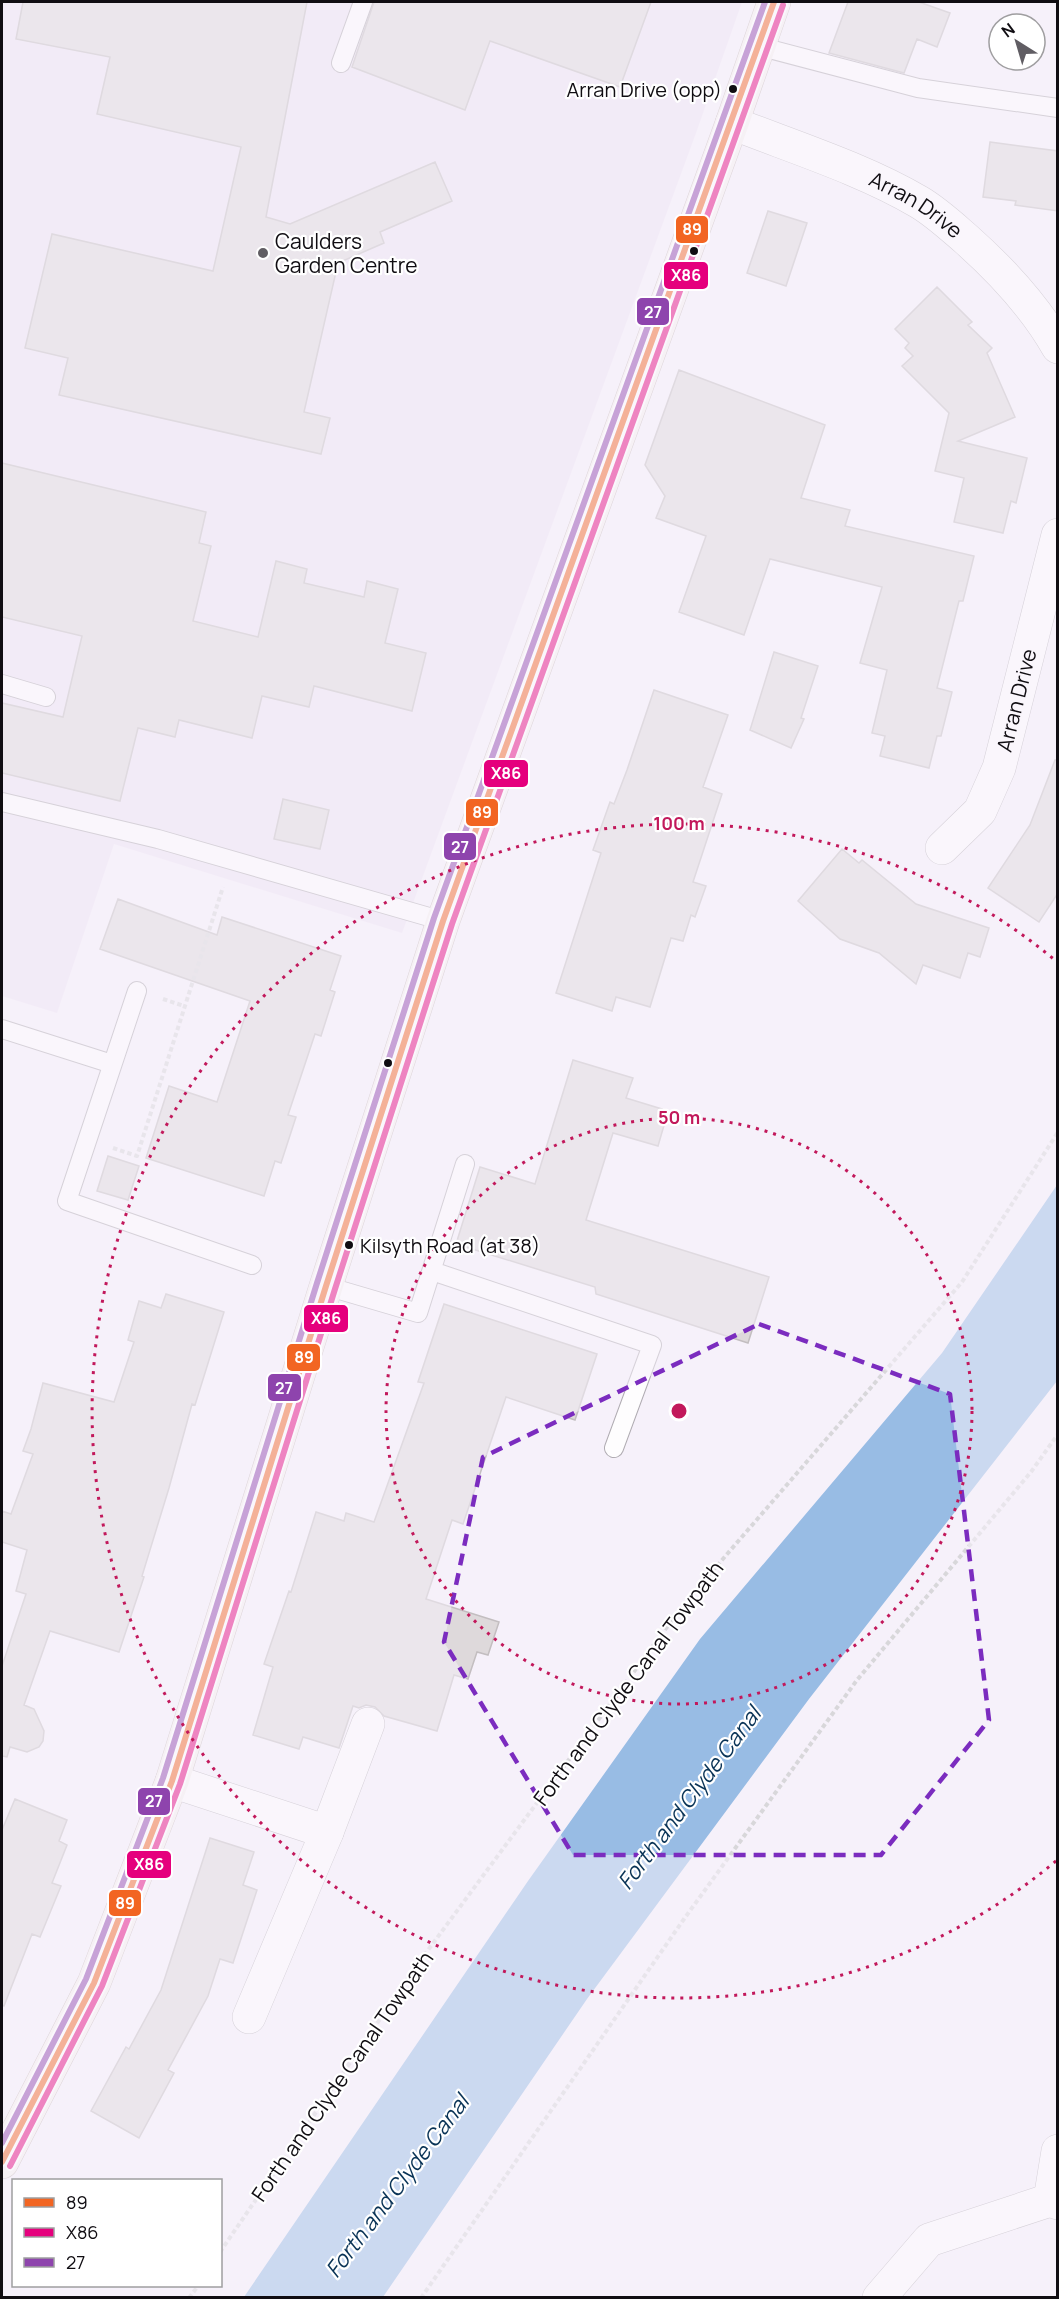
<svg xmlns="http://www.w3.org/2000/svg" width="1059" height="2299" viewBox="0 0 1059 2299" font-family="Manrope,sans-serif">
<rect width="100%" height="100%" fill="#f6f1fa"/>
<!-- built -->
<path fill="#eee5f4" d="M2,2H742L696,133L402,933L114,844L57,1013L2,996Z"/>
<!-- water -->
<path fill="#98bce4" d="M1057,1185V1381L809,1699L587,1999L383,2297H244L528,1881L700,1639L942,1353Z"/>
<!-- building -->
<path fill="#ded9db" stroke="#c3bec0" stroke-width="1.5" d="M23,2H307L266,217L290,224L435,162L452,201L380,232L384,243L338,263L304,412L330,418L321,454L59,395L68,358L25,348L52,234L213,271L241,147L97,114L110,57L16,39Z
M374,2H651L620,87L490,41L465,110L352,67Z
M848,2H919L950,13L937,47L917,39L904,73L829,53Z
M990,142L1058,151V211L1015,205L1016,201L983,197Z
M768,211L807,223L786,286L747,273Z
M937,287L972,322L968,325L992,348L987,353L1015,417L958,441L1027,458L1016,503L1011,501L1003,533L954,522L964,478L935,471L949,413L902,366L913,356L905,348L909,343L895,329Z
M679,370L825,425L801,498L850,510L845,526L974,556L963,601H959L937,688L952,692L941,736H937L929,768L880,756L885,736L872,733L887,670L860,663L882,587L770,559L744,635L679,612L706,536L656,518L665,496L645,465Z
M2,463L206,512L199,543L211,546L193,621L258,637L276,561L307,569L304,583L364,597L367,581L398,589L385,643L426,653L412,711L314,686L309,707L262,696L252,738L179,720L175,737L138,728L120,801L2,773V703L63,717L82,636L2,617Z
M774,652L818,666L801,718L804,719L791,748L750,730Z
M654,690L728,715L703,787L722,794L693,882L706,886L695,917L691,915L683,941L671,938L650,1007L616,997L612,1011L556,993L601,853L593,850L610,802L614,804L627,770Z
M1055,760H1058V893L1039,922L988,888L1030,825Z
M283,799L329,810L320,849L274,839Z
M842,849L859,863L862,860L916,904L989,928L980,957L968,953L960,978L923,965L916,984L879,953L840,939L798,901Z
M118,899L217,935L222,917L341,956L330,990L335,992L321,1036L315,1034L288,1115L296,1117L281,1163L275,1161L264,1196L146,1158L169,1086L217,1102L250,1001L100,949Z
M573,1060L633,1078L626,1098L662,1109L660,1113L667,1115L658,1146L613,1133L586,1220L769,1277L748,1343L596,1294L595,1287L456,1244L480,1167L535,1184Z
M108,1156L139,1166L128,1200L97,1191Z
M166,1294L224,1312L195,1405L192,1404L169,1488L142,1576L144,1577L119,1652L50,1631L24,1705L34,1709L44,1731L43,1741L39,1747L27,1752L10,1747L7,1757L2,1756V1666L26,1594L16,1591L27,1550L2,1542V1511L11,1514L33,1454L23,1451L31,1429L43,1383L114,1402L134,1342L128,1340L139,1301L161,1308Z
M444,1304L597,1354L575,1420L506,1397L463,1524L452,1520L426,1599L499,1622L488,1655L477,1652L468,1679L454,1675L437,1731L384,1716L375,1707L366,1705L359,1708L353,1706L339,1748L303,1737L299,1749L253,1735L273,1667L264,1664L289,1591L291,1592L316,1512L344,1521L346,1513L374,1522L424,1383L418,1382Z
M15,1799L67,1820L59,1841L67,1845L52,1883L61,1886L40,1937L32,1934L4,2006L2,2005V1830Z
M210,1838L254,1852L243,1885L257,1890L233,1963L220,1959L208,1996L168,2070L174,2073L139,2138L91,2111L126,2047L129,2049L161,1990Z"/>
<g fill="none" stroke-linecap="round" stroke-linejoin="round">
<defs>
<path id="lane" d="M758,46L918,88L1058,108
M341,63L363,2
M2,684L46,697
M2,802L158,839L443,921
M137,991L67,1201L252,1265
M2,1029L112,1064
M432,1271L652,1345L614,1448
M326,1286L418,1313L465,1164"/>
<g id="street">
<path id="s1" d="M732,123C793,147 863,169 919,202C936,212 951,226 966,239C1002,271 1034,305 1058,347"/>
<path id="s2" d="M942,848L980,811L999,768L1058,535"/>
<path d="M172,1781L327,1832"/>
<path d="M249,2017L327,1832L368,1724"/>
<path d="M1050,2200L1058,2151"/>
<path d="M879,2298L929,2240L1050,2200L1058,2203"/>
</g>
<path id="primary" d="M2,2162L94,1983L172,1781L326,1286L443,921L732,123L774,2"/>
</defs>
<!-- lane casing -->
<use href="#lane" stroke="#b0acb2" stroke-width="20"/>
<!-- street casing -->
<use href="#street" stroke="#b0acb2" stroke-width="34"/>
<!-- primary casing -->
<use href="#primary" stroke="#c0b6b4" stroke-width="34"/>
<!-- path -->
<path stroke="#d8d7da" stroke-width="4" stroke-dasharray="4.5 3" stroke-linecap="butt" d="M163,999L184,1006
M113,1148L137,1156L223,887
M220,2252L417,1965L684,1604L962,1282L1058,1132
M189,2298L198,2286
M421,2298L684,1919L857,1680L1031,1472L1058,1434"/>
<!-- lane -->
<use href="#lane" stroke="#fefdfe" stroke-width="18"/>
<!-- street -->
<use href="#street" stroke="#fefdfe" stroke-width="33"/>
<!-- primary -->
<use href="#primary" stroke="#f7f1ef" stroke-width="33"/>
<defs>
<path id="bus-1" d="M2,2162L94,1983L172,1781L326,1286L443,921L774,2"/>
<path id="bus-2" d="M10,2166L102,1986L180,1784L335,1289L452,924L783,5"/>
<path id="bus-3" d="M2,2143L86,1979L163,1778L317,1283L434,918L765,2"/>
</defs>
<!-- bus-1 casing -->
<use href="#bus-1" stroke="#fff" stroke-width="10"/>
<!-- bus-2 casing -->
<use href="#bus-2" stroke="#fff" stroke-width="10"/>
<!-- bus-3 casing -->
<use href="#bus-3" stroke="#fff" stroke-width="10"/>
<!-- bus-1 -->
<use href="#bus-1" stroke="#f26522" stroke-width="6"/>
<!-- bus-2 -->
<use href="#bus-2" stroke="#e5007d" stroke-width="6"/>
<!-- bus-3 -->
<use href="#bus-3" stroke="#8e44ad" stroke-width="6"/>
</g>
<!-- marked area -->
<path d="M0 0H1059V2299H0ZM759,1324L950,1394L989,1720L881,1855H573L444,1642L483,1457Z" fill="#f6f1fa" fill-opacity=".55" fill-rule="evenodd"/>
<path fill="none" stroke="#7b2cbf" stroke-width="4.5" stroke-dasharray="12 8" stroke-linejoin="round" d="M759,1324L950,1394L989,1720L881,1855H573L444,1642L483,1457Z"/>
<!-- distance rings -->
<g fill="none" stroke="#c2185b" stroke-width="3" stroke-dasharray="3 6">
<circle cx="679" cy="1411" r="293"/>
<path d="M1056 1861A587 587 0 1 1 1056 961"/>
</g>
<!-- markers -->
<g fill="#100d12" stroke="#fff" stroke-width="2">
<circle cx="733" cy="89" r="5"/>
<circle cx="694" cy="251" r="5"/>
<circle cx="388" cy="1063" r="5"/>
<circle cx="349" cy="1245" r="5"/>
</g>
<circle fill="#605d63" stroke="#fff" stroke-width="2" cx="263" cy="253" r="6"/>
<g text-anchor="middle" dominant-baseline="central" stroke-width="4.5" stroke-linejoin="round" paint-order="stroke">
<!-- bus labels -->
<g font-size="20" fill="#100d12" stroke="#fff" text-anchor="end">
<text x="722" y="89">Arran Drive (opp)</text>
<text x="360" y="1245" text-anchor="start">Kilsyth Road (at 38)</text>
</g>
<!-- street labels -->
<g font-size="21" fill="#100d12" stroke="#fff">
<text stroke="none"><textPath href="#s1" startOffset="202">Arran Drive</textPath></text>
<text stroke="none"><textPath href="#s2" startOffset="170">Arran Drive</textPath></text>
<text transform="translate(628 1683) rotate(-53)">Forth and Clyde Canal Towpath</text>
<text transform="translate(342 2076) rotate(-55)">Forth and Clyde Canal Towpath</text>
</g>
<!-- poi labels -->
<g font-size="21" fill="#100d12" stroke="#fff" text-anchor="start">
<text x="275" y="241">Caulders<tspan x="275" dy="24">Garden Centre</tspan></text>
</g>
<!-- water labels -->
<g font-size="22" font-style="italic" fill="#093356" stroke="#fff">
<text transform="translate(689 1798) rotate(-53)">Forth and Clyde Canal</text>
<text transform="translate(397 2186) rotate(-53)">Forth and Clyde Canal</text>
</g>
</g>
<circle cx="679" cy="1411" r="9" fill="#c2185b" stroke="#fff" stroke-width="3"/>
<g font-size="18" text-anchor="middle" font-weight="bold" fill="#c2185b" stroke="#fff" stroke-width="4.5" stroke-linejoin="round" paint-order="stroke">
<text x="679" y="830">100 m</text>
<text x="679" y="1124">50 m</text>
</g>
<g stroke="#fff" stroke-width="2">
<rect x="675" y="215" width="34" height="29" rx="6" fill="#f26522"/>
<rect x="663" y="261" width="46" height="29" rx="6" fill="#e5007d"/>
<rect x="636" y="297" width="34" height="29" rx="6" fill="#8e44ad"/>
<rect x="483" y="759" width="46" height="29" rx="6" fill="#e5007d"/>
<rect x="465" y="798" width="34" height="29" rx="6" fill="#f26522"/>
<rect x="443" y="832" width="34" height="29" rx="6" fill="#8e44ad"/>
<rect x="303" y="1304" width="46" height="29" rx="6" fill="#e5007d"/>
<rect x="286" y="1343" width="35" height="29" rx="6" fill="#f26522"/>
<rect x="267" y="1373" width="35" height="29" rx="6" fill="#8e44ad"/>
<rect x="137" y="1787" width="34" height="29" rx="6" fill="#8e44ad"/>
<rect x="126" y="1850" width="46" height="29" rx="6" fill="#e5007d"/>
<rect x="108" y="1889" width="34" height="28" rx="6" fill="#f26522"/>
</g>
<g font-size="16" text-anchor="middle" font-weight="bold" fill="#fff">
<text x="692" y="235">89</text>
<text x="686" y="281">X86</text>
<text x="653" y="318">27</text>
<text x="506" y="779">X86</text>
<text x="482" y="818">89</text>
<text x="460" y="853">27</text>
<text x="326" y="1324">X86</text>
<text x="304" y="1363">89</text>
<text x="284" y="1394">27</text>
<text x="154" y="1807">27</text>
<text x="149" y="1870">X86</text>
<text x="125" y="1909">89</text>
</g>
<!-- border -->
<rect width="1059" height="2299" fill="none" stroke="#100d12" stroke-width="6"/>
<!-- legend -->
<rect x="12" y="2179" width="210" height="108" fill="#ffffff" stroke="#9f9ea0" stroke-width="1.5"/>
<rect x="24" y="2198" width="30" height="9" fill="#f26522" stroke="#9f9ea0" stroke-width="1.5"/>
<text x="66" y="2209" font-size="18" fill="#100d12">89</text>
<rect x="24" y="2228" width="30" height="9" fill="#e5007d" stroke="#9f9ea0" stroke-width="1.5"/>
<text x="66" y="2239" font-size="18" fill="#100d12">X86</text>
<rect x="24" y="2258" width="30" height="9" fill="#8e44ad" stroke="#9f9ea0" stroke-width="1.5"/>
<text x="66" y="2269" font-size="18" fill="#100d12">27</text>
<!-- north arrow -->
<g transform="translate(1017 42) rotate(323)"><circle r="28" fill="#ffffff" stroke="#9f9ea0" stroke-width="1.5"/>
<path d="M0-4.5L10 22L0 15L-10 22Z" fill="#605d63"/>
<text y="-9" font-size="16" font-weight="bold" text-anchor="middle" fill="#100d12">N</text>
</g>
</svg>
